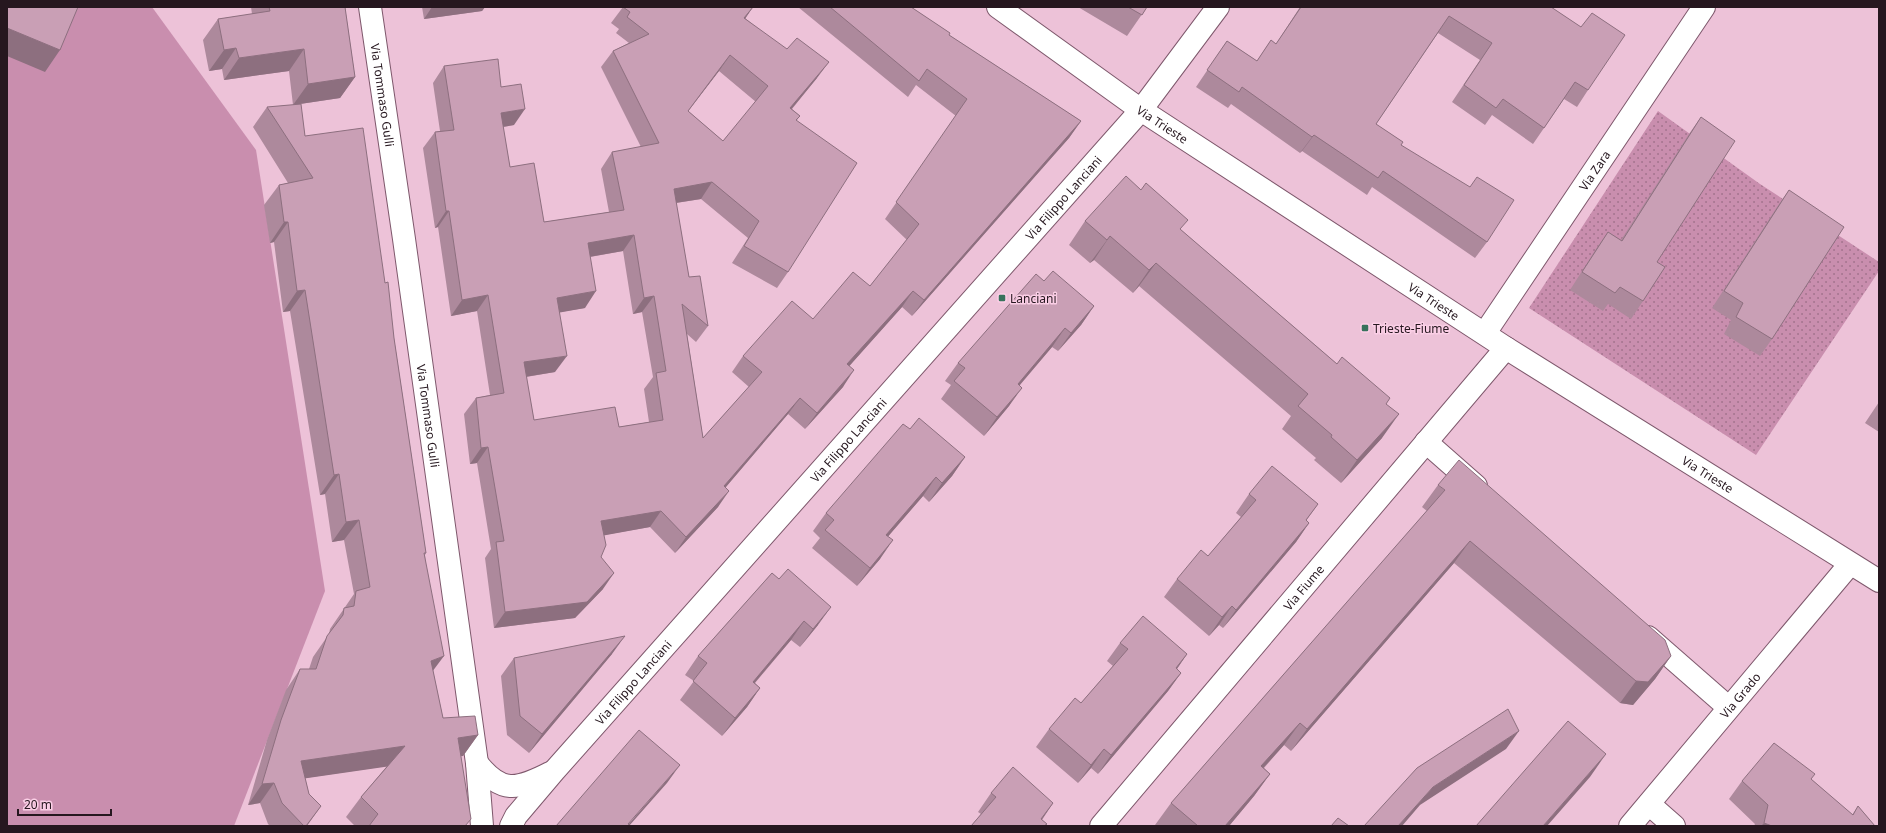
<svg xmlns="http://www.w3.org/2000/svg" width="1886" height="833" viewBox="0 0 1886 833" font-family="'Noto Sans',sans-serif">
<defs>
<pattern id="grass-dots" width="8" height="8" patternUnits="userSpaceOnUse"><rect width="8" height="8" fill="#c98eae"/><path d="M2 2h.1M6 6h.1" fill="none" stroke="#a3738d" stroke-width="1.8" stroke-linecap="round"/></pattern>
</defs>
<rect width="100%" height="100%" fill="#edc2d8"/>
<!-- grass -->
<path fill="url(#grass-dots)" d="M1658,111L1760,184L1879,262V271L1756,455L1529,308Z"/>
<!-- pitch -->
<path fill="#c98eae" d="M7,7H152L256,150L325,591L234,826H7Z"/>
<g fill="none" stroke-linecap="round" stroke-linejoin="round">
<defs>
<g id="minor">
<path id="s1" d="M370,7L404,239L477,763L482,826"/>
<path id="s2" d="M998,7L1141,110L1506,348L1879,581"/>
<path id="s3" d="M1485,333L1704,7"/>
<path d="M1426,442L1476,486"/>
<path d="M1648,637L1728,707"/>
<path d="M477,763C501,794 517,790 550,773"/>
<path d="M1649,804L1674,826"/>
<path id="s4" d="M511,826L516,816L555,770L1141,110L1218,7"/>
<path id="s5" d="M1101,826L1506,348"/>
<path id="s6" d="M1630,826L1850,564"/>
</g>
</defs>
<!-- minor casing -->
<use href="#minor" stroke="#7e586c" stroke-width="24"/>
<!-- minor -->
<use href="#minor" stroke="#fff" stroke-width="22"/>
</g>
<!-- wall -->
<path fill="#ad899c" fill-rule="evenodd" d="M251,7H345L355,77L340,98L300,104L305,136L385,283L394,338L426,553L425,555L433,671L443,718L478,735L463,756H461L466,826H355L346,817L361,797L387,766L305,778L309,794L321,806L307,826H270L268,824L260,803L248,805L267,740L286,690L300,669H309L313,657L329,634L330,629L354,594L344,540L332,542L325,494L320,495L290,311L283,312L274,242L270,243L264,205L279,185L288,183L253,127L267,107L293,105L289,71L224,80L222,69L209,71L203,40L218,19L252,14Z
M422,7H485L482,11L424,19Z
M623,7H753L745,18L817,78L792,109L800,116L797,120L788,272L777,288L732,263L748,238L701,199L676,203L689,277L708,326L696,342L687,334L703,438L749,387L732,372L743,356L813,319L870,286L907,240L885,219L956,116L916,85L908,97L798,7H911L949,35L1081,121L1069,138L912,316L902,307L849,366L843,387L805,429L788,414L726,487L718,507L675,553L650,527L604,535L601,557L603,589L575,618L494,628L485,558L491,549L477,463L470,464L464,414L476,398L490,395L477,311L451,316L438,227L435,228L423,148L435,132L440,131L433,83L444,66L501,87L514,125L503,127L510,167L544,222L609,212L601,169L612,152L641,147L601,67L613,51L629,43L616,33L619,29L611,23ZM719,71L756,102L723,141L688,111ZM623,251L633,314L642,312L653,377L644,389L649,422L619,427L534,420L526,377L555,372L560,312L585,308L590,257Z
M1078,7H1147L1127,36Z
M1300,7H1551L1588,90L1577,107L1564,99L1533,144L1492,115L1485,125L1452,102L1480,60L1438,33L1376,124L1401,145L1487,242L1475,258L1372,187L1367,195L1302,151L1300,153L1231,104L1228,108L1196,87L1227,41L1257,61L1271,40L1276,44Z
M1701,117L1657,262L1643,301L1631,319L1608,304L1603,311L1570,290L1596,249L1608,232L1621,240L1689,134Z
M1789,190L1772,339L1760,356L1724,334L1731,320L1712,308L1777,207Z
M1085,221L1181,230L1337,364L1386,404L1382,438L1341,483L1314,460L1316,458L1282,429L1291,416L1139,286L1133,293L1094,260L1090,263L1069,245Z
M1044,281L1094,306L1081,325L1058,351L1052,347L1020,385L1009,406L984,436L941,399L951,385L945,381L958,363Z
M1879,402V432L1865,423Z
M910,429L965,457L952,476L929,502L923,496L888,536L880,559L857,586L812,548L820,538L813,531L826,513Z
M1438,485L1671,656L1655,679L1633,705L1620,703L1454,563L1291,751L1284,745L1264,768L1270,774L1254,796L1229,826H1156L1155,825L1171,803L1427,511L1422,507Z
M1249,494L1318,504L1306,521L1309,523L1296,542L1223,628L1219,625L1209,636L1164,597L1177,579L1208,556L1241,517L1236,513Z
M772,573L818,625L800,647L791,640L755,683L760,688L747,707L722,736L680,700L694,681L685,675L698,656Z
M1120,643L1187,654L1177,669L1181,673L1168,691L1098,774L1091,768L1078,783L1036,747L1049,729L1081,703L1113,666L1107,661Z
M612,654L529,753L507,735L501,676L514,658Z
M1811,779L1852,815L1858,806L1875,826H1754L1755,824L1729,799L1742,781Z
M991,793L1053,803L1042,820L1047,824L1045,826H971L981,814L978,812Z"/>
<!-- shaded-wall -->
<path fill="#8d6f7f" d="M432,7H485L482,11L424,19Z
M753,7L743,22L744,18Z
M7,28L60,50L45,72L7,56Z
M236,48L222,69L209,71L224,50Z
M304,49L289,71L224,80L239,58Z
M730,55L719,71L676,127Z
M829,62L817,78L779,124L790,108Z
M355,77L340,98L293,105L308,84Z
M525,109L514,125L489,129L501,113Z
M1081,121L1069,138L912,316L924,300Z
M1314,135L1302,151L1300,153L1312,137Z
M712,182L701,199L662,205L674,189Z
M446,211H449L438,227L435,228Z
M284,222H288L274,242L270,243Z
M634,235L623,251L577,259L588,243Z
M1110,236L1094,260L1090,263L1107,240Z
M1156,263L1139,286L1133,293L1149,270Z
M305,290L290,311L283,312L297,291Z
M596,291L585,308L546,315L557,298Z
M913,291L902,307L836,381L847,364Z
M488,295L477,311L451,316L462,300Z
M654,296L642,312L633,314L644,298Z
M1094,306L1081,325L1058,351L1071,333Z
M1065,328L1052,347L1005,402L1018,384Z
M567,356L555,372L512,379L524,362Z
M854,370L843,387L805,429L817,413Z
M1022,388L1009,406L984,436L997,417Z
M800,398L788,414L713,502L724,486Z
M1399,414L1382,438L1341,483L1357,460Z
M488,447L477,463L470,464L481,448Z
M965,457L952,476L929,502L942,483Z
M339,474L325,494L320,495L334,475Z
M936,477L923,496L873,554L886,535Z
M729,491L718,507L675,553L686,537Z
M661,511L650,527L590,538L601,521Z
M359,520L344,540L332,542L346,522Z
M1309,523L1296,542L1223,628L1236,610Z
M893,540L880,559L857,586L870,568Z
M1470,541L1454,563L1291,751L1307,729Z
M614,573L603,589L575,618L494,628L505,612Z
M1232,606L1219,625L1209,636L1222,617Z
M831,607L818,625L800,647L813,629Z
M804,621L791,640L740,700L753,682Z
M625,636L612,654L529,753L542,734Z
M1187,654L1174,673L1176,668Z
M444,656L429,676L431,661Z
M1671,656L1655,679L1633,705L1620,703L1636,681Z
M1181,673L1168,691L1098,774L1111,755Z
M760,688L747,707L722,736L735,718Z
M1300,723L1284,745L1245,788L1261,766Z
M1519,731L1506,749L1420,805L1402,826H1398L1433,787Z
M478,735L463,756L444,758L458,738Z
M405,746L391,766L287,781L301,761Z
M1104,749L1091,768L1078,783L1091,765Z
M1606,754L1590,777L1547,826H1543Z
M680,765L667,783L629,826H627Z
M1270,774L1254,796L1229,826H1225Z
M274,783L260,803L248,805L262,784Z
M1053,803L1040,822L1041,819Z
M1764,823L1772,826H1761Z"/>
<!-- building -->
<path fill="#c99fb5" stroke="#8d6f7f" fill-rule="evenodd" d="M7,7H78L60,50L7,28Z
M269,7H345L355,77L308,84L304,49L239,58L236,48L224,50L218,19L270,11Z
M623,7H753L744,18L787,49L797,38L829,62L790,108L800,116L796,120L857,163L788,272L744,246L759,221L712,182L674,189L689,277L700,276L708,326L682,304L703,438L762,372L743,356L792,301L813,319L853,272L870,286L919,224L896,202L967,99L927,69L919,81L830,7H911L950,33L949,35L1081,121L924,300L913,291L847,364L854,370L817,413L800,398L724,486L729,491L686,537L661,511L601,521L606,545L601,557L614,573L587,602L505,612L496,542L504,541L488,447L481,448L476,398L504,393L488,295L462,300L449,211H446L435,132L454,130L444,66L498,59L501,87L521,84L525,109L501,113L510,167L534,163L544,222L624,210L612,152L659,143L613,51L649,34L627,17L630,12ZM730,55L768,86L723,141L688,111ZM634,235L644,298L654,296L666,371L656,373L663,420L619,427L615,407L534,420L524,362L567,356L557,298L596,291L588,243Z
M1128,7H1147L1142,15Z
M1301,7H1551L1581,27L1592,13L1625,35L1588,90L1575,82L1544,128L1503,99L1496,108L1464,85L1492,43L1449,16L1376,124L1403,142L1401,145L1470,187L1477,177L1514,200L1487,242L1383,171L1378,178L1314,135L1312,137L1242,87L1239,92L1207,70L1227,41L1257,61L1271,40L1276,44Z
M301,104L305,136L363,128L385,283L388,282L394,338L426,553H424L444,656L431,661L443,718L475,716L478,735L458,738L471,819L465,826H369L378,814L361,797L405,746L301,761L309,794L321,806L306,826H304L282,803L274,783L262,784L281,720L300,669H316L327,636L343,615L344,608L354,606L356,591L370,587L359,520L346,522L339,474L334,475L305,290L297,291L288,222H284L279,185L313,178L267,107Z
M1701,117L1735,141L1657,262L1665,267L1643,301L1620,287L1615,293L1582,272L1608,232L1622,241Z
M1126,176L1141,190L1146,183L1188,220L1180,229L1337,364L1342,357L1390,398L1386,404L1399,414L1357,460L1331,437L1332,435L1298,406L1308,394L1156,263L1149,270L1110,236L1107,240L1085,221Z
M1789,190L1844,227L1772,339L1736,317L1743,303L1724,291Z
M1053,271L1094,306L1071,333L1065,328L1018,384L1022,388L997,417L954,381L965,368L958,363L1036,274L1044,281Z
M919,418L965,457L942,483L936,477L886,535L893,540L870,568L825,530L834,520L826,513L903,424L910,429Z
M1459,460L1665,640L1671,656L1648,682L1636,681L1470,541L1307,729L1300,723L1261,766L1270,774L1225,826H1198L1171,803L1445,490L1438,485Z
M1272,466L1318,504L1306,520L1309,523L1236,610L1232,606L1222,617L1177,579L1201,550L1208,556L1256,500L1249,494Z
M788,569L831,607L813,629L804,621L753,682L760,688L735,718L693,681L707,663L698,656L772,573L779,579Z
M1143,616L1187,654L1176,668L1181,673L1111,755L1104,749L1091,765L1049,729L1075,698L1081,703L1128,649L1120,643Z
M625,636L542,734L520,716L514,658Z
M1508,709L1519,731L1433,787L1398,826H1364L1417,768Z
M1568,721L1606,754L1543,826H1476Z
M639,730L680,765L628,824L631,826H556Z
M1774,743L1815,774L1811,779L1853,815L1858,806L1875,826H1772L1764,823L1768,805L1742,781Z
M1013,767L1053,803L1041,819L1047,824L1044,826H971L996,797L991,793Z
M1338,818L1349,826H1331Z"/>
<!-- markers -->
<g fill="#38725c" stroke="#fbcfe6" stroke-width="1.5">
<rect x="998" y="294" width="8" height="8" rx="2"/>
<rect x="1361" y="324" width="8" height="8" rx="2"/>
</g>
<g text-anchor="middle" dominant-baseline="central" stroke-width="3" stroke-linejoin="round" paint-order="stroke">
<!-- street labels -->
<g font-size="12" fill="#26171f" stroke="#fbcfe6">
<text stroke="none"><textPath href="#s1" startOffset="89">Via Tommaso Gulli</textPath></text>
<text stroke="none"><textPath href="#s2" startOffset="202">Via Trieste</textPath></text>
<text stroke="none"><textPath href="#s3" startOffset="196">Via Zara</textPath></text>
<text stroke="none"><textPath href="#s4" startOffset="837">Via Filippo Lanciani</textPath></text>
<text stroke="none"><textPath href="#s2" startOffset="526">Via Trieste</textPath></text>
<text stroke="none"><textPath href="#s1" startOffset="413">Via Tommaso Gulli</textPath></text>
<text stroke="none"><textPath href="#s4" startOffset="513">Via Filippo Lanciani</textPath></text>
<text stroke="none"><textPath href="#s2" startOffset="850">Via Trieste</textPath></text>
<text stroke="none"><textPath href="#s5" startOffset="313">Via Fiume</textPath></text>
<text stroke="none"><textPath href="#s4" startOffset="189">Via Filippo Lanciani</textPath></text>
<text stroke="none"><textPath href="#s6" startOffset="171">Via Grado</textPath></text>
</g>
<!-- poi labels -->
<g font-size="12" fill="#26171f" stroke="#fbcfe6" text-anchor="start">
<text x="1010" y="298">Lanciani</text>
<text x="1373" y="328">Trieste-Fiume</text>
</g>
</g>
<!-- border -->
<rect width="1886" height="833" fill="none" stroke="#26171f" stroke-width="16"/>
<!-- scale -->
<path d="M18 809v6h93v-6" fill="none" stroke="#26171f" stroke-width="2"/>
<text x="24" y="809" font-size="12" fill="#26171f" stroke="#fbcfe6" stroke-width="3" paint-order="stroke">20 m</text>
</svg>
